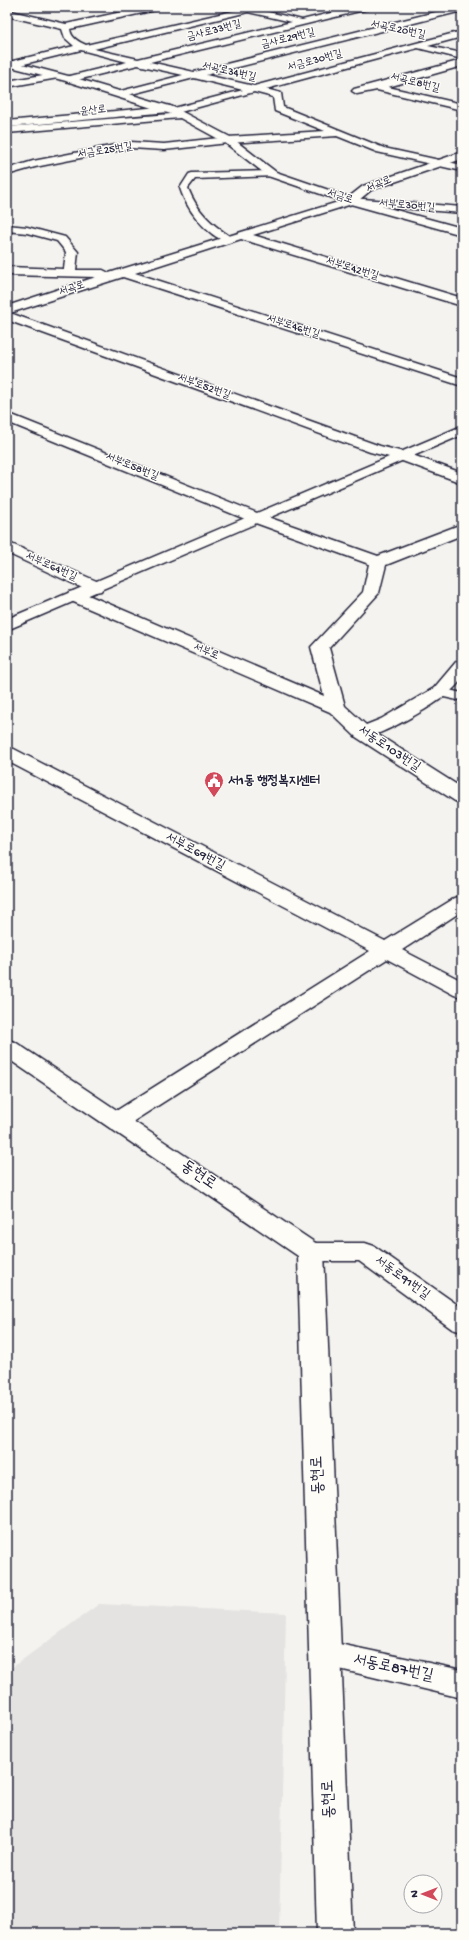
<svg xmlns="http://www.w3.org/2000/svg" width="469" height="1940" viewBox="0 0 469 1940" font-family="'Gochi Hand','Poor Story',sans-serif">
<rect width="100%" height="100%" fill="#f4f3ef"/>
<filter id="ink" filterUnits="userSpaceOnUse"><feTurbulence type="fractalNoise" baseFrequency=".025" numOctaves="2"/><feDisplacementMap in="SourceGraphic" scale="8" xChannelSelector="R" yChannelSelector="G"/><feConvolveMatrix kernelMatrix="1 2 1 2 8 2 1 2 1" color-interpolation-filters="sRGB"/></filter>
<g filter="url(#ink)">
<!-- built -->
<path fill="#e4e3e2" d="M99,1604L286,1613L279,1933H7V1671Z"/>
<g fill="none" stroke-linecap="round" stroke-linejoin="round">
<defs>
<path id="service" d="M272,171L275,172V176L195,179L188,188C197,211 211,224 231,237L233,239L231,241L228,242C206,236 186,208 180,188L189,174L192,173Z
M440,688L462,693V701L435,695L433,692L435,689Z"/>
<path id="minor" d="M145,7H160L156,10L70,29C71,38 79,42 86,45L237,10L231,7H254L256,9L302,20L355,7H369L368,9L150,62L194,72L456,7H462V11L206,75L254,86L462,31V37L428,46L462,53V59L418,48L266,89L281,93L283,107L384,148L462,165V171L377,152L337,136L228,143L164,150L131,148L35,167L7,175V169L33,161L131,142L164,144L228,137L325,131L275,111L273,97L254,92L173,114L169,112L7,127V121L170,106L174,108L243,90L194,78L120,97L115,94L117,92L183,75L138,65L69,82L66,81L64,79L66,77L127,62L81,50L12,67L7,64L9,62L74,46L65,38L62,29L7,16V10L66,24ZM248,12L292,22L138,59L94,49Z
M462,60V66L388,87L462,104V110L377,90L357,94L352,91L354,89Z
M55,73L60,76L58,78L7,87V81Z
M351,198L462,207V213L352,204L253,235L462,298V306L241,239L135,273L462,378V386L123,277L10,313L380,446L407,453L462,473V483L397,459L370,452L7,320V306L96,277L7,275V267L64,269L66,252L57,241L27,233L7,231V225L27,227L65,237L78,252L76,270H103L109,273Z
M7,413L262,515L378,556L462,524V535L386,565L379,593L329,648L345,706L366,725L381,719L434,688L456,662L462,661C462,665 463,671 462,676C458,695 395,727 377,734L462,788V803L455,801L356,737L330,712L69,600L67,596L69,592L75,591L81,592L324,696L311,647L363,592L369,564L250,521L7,422Z
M7,542L101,583L103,587L101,591L95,592L89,591L7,553Z
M7,747L14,749L385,941L455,898L462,896V911L402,950L462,981V997L454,995L387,959L126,1126L117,1129L108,1126L105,1121L108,1116L370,951L7,761Z
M311,1243H365L374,1246L462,1308V1332L452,1329L359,1261H311L302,1258L298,1252L302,1246Z
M325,1641L462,1670V1698L314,1663L309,1654L314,1645Z"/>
<path id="tertiary" d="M7,60L72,77L173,107L232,138L276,172L349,197L363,186L462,152V159L371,190L359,200L462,228V235L347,203L268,176L224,142L180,118L7,133V127L171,114L66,81L7,66Z
M462,426V435L7,630V619Z
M7,1040L15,1042L320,1246L324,1252L353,1933H317L298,1256L7,1058Z"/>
</defs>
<!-- service casing -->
<use href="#service" stroke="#22223b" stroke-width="3"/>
<!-- minor casing -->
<use href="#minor" stroke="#22223b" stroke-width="3"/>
<!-- tertiary casing -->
<use href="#tertiary" stroke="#22223b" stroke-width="3"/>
<!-- service -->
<use href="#service" fill="#fdfcf7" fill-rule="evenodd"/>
<!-- minor -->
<use href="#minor" fill="#fdfcf7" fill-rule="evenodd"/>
<!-- tertiary -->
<use href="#tertiary" fill="#fdfcf7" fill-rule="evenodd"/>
</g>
</g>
<!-- icons -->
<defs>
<symbol id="civic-pin" viewBox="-11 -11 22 30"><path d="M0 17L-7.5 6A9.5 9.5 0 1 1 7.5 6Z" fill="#d1495b" stroke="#fdfcf7"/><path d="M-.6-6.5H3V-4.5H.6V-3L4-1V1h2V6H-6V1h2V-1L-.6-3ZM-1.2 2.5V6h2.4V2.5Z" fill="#fff"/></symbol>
</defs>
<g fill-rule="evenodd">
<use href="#civic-pin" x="203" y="770" width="22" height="30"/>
</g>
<g text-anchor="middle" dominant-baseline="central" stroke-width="3" stroke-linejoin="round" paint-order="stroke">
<!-- far-street labels -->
<g font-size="11" fill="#22223b" stroke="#fdfcf7">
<text transform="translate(398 30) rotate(12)">서곡로20번길</text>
<text transform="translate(214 31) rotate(-14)">금사로33번길</text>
<text transform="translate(288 39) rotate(-14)">금사로29번길</text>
<text transform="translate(315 61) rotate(-15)">서금로30번길</text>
<text transform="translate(229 72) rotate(13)">서곡로34번길</text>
<text transform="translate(415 83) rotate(14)">서곡로8번길</text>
<text transform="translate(93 111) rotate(-5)">윤산로</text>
<text transform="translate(105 151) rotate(-9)">서금로25번길</text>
<text transform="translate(379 185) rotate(-23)">서곡로</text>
<text transform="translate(340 197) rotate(18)">서금로</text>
<text transform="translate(407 206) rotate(5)">서부로30번길</text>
<text transform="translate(352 269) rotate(17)">서부로42번길</text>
<text transform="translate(72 289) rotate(-18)">서곡로</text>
<text transform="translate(293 327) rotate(18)">서부로46번길</text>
<text transform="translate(204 387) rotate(20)">서부로52번길</text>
<text transform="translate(132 467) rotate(22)">서부로58번길</text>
<text transform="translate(51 567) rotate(24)">서부로64번길</text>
<text transform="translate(206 652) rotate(23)">서부로</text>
</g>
<!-- street labels -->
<g font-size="13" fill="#22223b" stroke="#fdfcf7">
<text transform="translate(389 749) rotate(34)">서동로103번길</text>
<text transform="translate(195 852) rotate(28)">서부로69번길</text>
<text transform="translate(402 1278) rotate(36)">서동로91번길</text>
</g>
<!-- poi labels -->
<g font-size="13" font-weight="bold" fill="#22223b" stroke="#fdfcf7" text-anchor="start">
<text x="228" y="781">서1동 행정복지센터</text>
</g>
<!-- near-street labels -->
<g font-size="16" fill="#22223b" stroke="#fdfcf7">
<text transform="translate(198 1176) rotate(34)">동현로</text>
<text transform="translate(319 1475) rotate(-92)">동현로</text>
<text transform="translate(393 1669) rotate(12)">서동로87번길</text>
<text transform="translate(330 1799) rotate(-92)">동현로</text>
</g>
</g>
<!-- margin -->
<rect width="469" height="1940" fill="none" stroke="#fdfcf7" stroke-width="24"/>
<rect x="12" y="12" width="445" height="1916" fill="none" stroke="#22223b" stroke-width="1.5" filter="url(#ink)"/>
<!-- north arrow -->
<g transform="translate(423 1894) rotate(270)"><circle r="19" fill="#fdfcf7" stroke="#a5a5ac"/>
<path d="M0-3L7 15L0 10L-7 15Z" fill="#d1495b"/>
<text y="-6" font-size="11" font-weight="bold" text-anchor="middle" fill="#22223b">N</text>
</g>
</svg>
